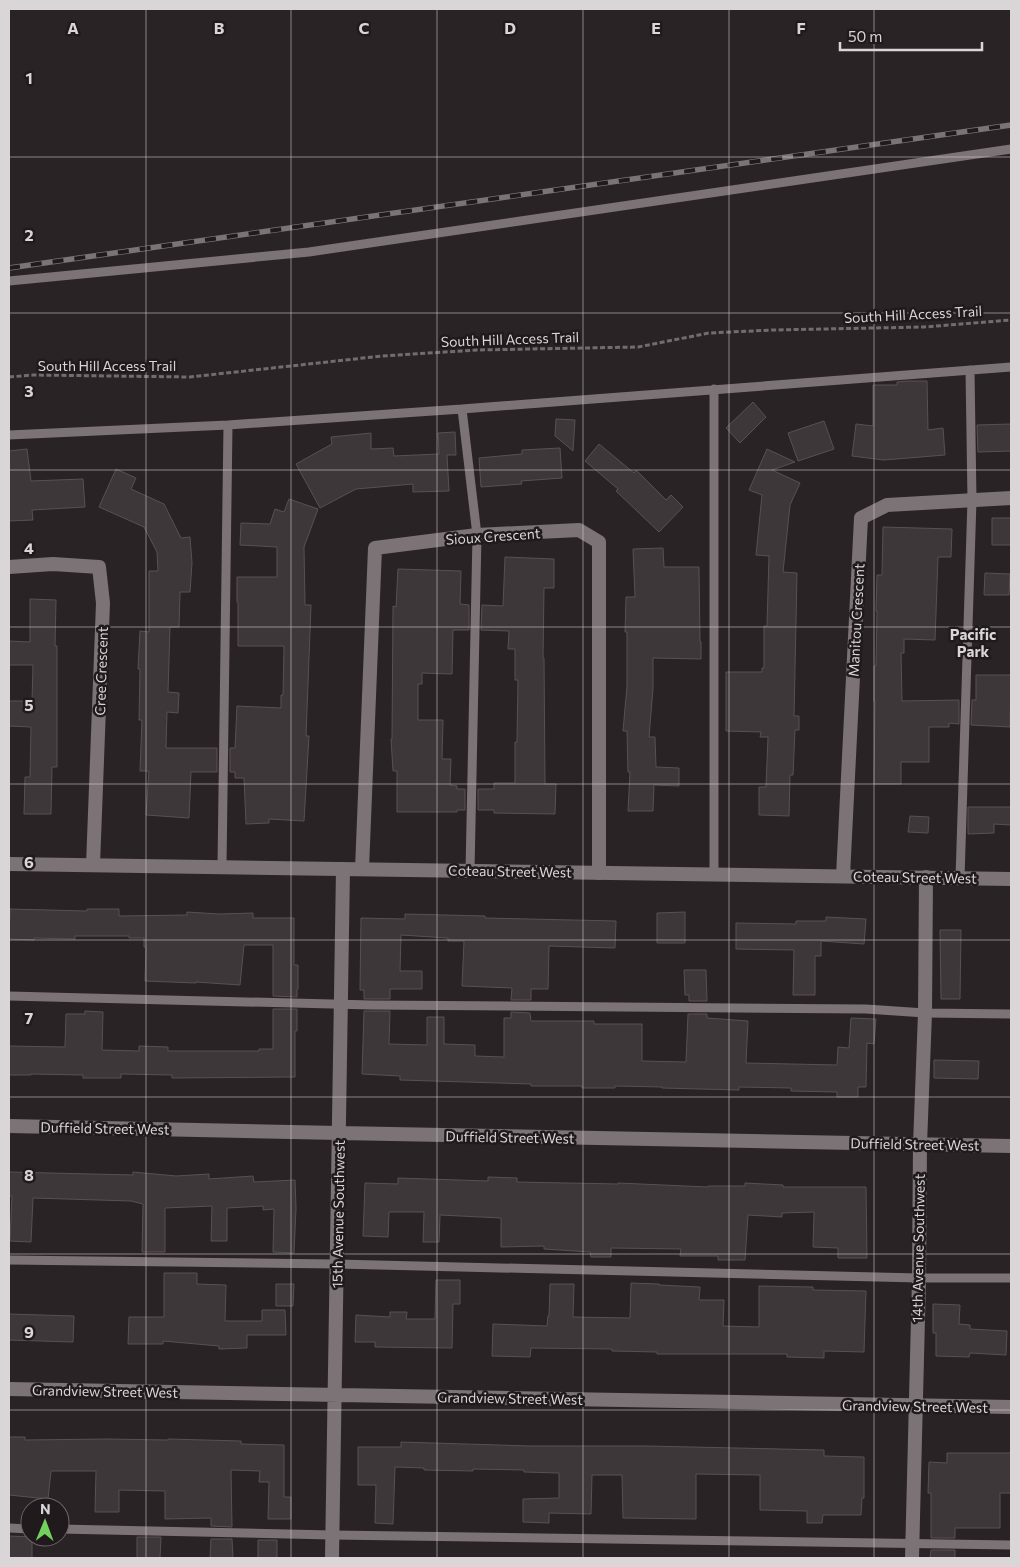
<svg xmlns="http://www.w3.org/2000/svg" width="1020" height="1567" viewBox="0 0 1020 1567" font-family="Commissioner,sans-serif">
<rect width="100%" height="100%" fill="#2a2326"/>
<!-- building -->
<path fill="#3e373a" stroke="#585154" d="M907,381H927L928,430L943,428L945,455L884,460L852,456L856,424L873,426V385H897V382Z
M753,402L766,417L740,443L726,428Z
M556,419L575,420L573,451L555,436Z
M824,421L834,449L798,461L788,433Z
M1011,424V451L978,452L977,425Z
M455,432L456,455H447L449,491L413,492V484L356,489L320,508L296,464L332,444L331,437L371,433V449L393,448L394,456L439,454L438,433Z
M599,444L634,473L636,470L666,500L671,495L683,507L659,532L616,491L618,489L585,461Z
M560,448L562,478L521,481L522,484L481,487L479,458L522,454V450Z
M27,449L31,481L83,479L85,507L32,510L33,520L9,521V451Z
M767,449L795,462L772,470L800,483L790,505L783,572L797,573L794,716H799V730H795L793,775H790L789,816L759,815V787H766L768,737H760L761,732L726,731V672H762V668H764V626H767L769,556L756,555L762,495L749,490Z
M116,469L136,478L131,489L164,504L181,538L190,537L192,563L190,592H180L179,627H170L168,692L179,693L178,713L167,712L166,748H217V772H191L189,818L146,815L149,771H140L142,720H139L140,669H138L140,631L149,632V571H158L157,552L144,527L99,507Z
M289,499L318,509L304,547L305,605H311L306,736H309L304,821L269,819V823L246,824L244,778H235V772H230V748H235L237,706L281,708V695H283L284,646H238V603L237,602V577H277V547L240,545L241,523L270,524L275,509L284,512Z
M992,518H1011V545H992Z
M883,527L952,529L951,557H938L935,640L904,639V653H901L902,701L959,700V724L949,723V727H929V762H901V784H874L875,701H874V666H876L877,611H876L877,575H882Z
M663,548L664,567H699L700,642H701V659L653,658V688L649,737H655L656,767L679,768V786L654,785L653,811H628L630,772H628L627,731H623L627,686V632H625L626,597H635L633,549Z
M505,557L554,559V588H544L543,658H544L545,784H556L555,814L494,813V810H478V789H494V783H515V742H517L518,680H515V649H508L509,631L481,630L482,605L503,606Z
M398,569L461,571L460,604L469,605V630H453L452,674L422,673V684H418V720H443L442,759H451L450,785L457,786V789H465V810H457V812H397V771H393L391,739H392L393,606L396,607Z
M985,573L1010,574L1009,595H984Z
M30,599L56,600L55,646H57V767H52L51,814H24L25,777H30L31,727L9,726V701H32L33,665H9V641L30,642Z
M976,675H1011L1010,727L971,725L972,700H976Z
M968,807H1011V825L994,824V833L968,834Z
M910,816L929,817L928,833L908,832Z
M10,909L87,911V909H119V916L187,915V912L219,914L253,913V918H294V965H298V989H297V997L273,996V945H244L240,985L196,982V983L145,981L146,947H144V938H129V936H75V939L34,938V940L9,939Z
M685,912V943H657V913Z
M405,914L485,916V918L616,921L615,948L549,946L548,989H531V1000H511L512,988L462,986L464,941H448V938L401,935L400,971H422V989H390V999H364V990H360L361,918L405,919Z
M826,917L866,919L864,944L821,941V956H815V995H793L794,950L736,949V923L796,924V921H826Z
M940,930H961L960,999H941Z
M684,970H706L707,1001H689V995H685Z
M273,1009H297V1031H295V1077L172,1078V1075L121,1074V1078H83V1075L31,1074V1075H9V1046L65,1047L66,1014H85V1011L103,1012L102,1050L139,1051V1046L168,1047V1051H259V1049H273Z
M364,1011H390L389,1044L427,1045V1017H444V1044L475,1045V1056L504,1057V1018H511V1012L530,1013L531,1021H594V1024H642V1061L686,1062L688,1014H707V1018L748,1021L746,1063L837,1065L838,1047L849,1048L851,1018L876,1019L874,1044L867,1043L866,1087H858V1097H837V1092L791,1091V1088L739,1087V1090L662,1088V1087L615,1086V1088H582V1086H531V1084L400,1080V1076L362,1074Z
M934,1060L979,1061L978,1079L934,1078Z
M9,1172L133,1175V1172L176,1176L209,1174V1179L253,1176L254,1182L295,1180L296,1208L294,1253L273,1252L274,1209L263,1210V1206L227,1208V1241H211L212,1206L165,1208V1252H142L143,1204L131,1201L33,1198L31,1242L10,1241L12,1196H9Z
M488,1177L517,1178V1182L618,1184V1183L708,1187V1186H745V1183L783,1185V1187H866L867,1258H838V1248L813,1247L814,1212L782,1213V1217L748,1215L745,1260H718V1256H680L681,1249L611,1248V1257H591L590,1252L544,1249V1246L501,1247V1218L440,1215L439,1242H423L424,1212H389L388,1237L363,1236L365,1183L398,1184V1178L488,1181Z
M164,1273H197V1284L226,1285L225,1321H262V1310H285L286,1335H247V1348L219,1349V1346L163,1341V1344H128L129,1317H164Z
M436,1280H460V1304H453L452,1348L375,1347V1342H355L356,1315L390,1317V1312H407L406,1319H435Z
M631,1283L659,1284V1285L700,1287L699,1300H724L723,1326L759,1327V1286L813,1287V1290L866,1291L864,1352L824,1351V1358L787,1357V1354H657V1352L612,1351V1349L531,1348L530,1357L492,1356L493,1324L547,1326L548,1316H549L550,1284H574L573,1317L630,1318Z
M276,1284H294L293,1306H276Z
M933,1304L960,1305L959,1324L970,1325V1329L1007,1331L1006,1355L970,1353L969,1357L936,1356V1333H933Z
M9,1314L74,1316L73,1342L9,1340Z
M9,1437H25V1440L107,1439L168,1440V1439L241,1441V1444L284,1445V1497H291V1519H268L269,1482H259L260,1471L231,1470L232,1527L211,1526V1518L165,1519V1491L119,1490V1512H95L96,1471H51L48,1499L9,1495Z
M401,1442L530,1446H648L824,1450V1456L864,1457V1498H862L861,1515H823L822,1523H807V1511L760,1510V1475L696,1474V1519L623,1518L622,1475H592L591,1514L549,1513V1523L523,1522V1499L559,1498V1473L524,1472V1470L473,1469V1471L424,1470V1468L395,1467L393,1524L375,1523L376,1485H358V1447H401Z
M947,1453H1011V1493H1000V1528H955V1538H931V1493H928L929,1462L947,1463Z
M9,1536L32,1537V1558H9Z
M137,1537H161L160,1558H137Z
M211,1539H232L233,1558H210Z
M258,1540H277V1558H258Z
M931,1550H955V1558H930Z"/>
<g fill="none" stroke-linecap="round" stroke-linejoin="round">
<!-- path -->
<path stroke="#726c6e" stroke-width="3" stroke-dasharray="5 2.5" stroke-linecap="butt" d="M9,377L33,375L190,377L382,356L477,350L638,347L709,333L773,330L924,327L1011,320"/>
<!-- service -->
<path stroke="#7b7376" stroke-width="9" d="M9,281L309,252L1011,149
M714,389V874
M462,409L477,535L470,871
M9,435L228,425L462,409L1011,367
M222,866L228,425
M960,878L972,500L970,370
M9,996L371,1005L866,1009L925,1013L1011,1014
M9,1260L337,1264L919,1278H1011
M9,1528L30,1529
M60,1529L332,1535L1011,1545"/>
<!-- minor -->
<path stroke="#7b7376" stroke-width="14" d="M9,567L53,564L99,567L103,603L93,865
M362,869L375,548L477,535L579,530L599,542V873
M843,876L861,518L887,505L1011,498
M9,1126L339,1133L1011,1146
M9,1389L1011,1407
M332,1558L343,869
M912,1558L919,1278L920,1145L925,1013L926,877"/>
<!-- tertiary -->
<path stroke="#7b7376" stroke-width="14" d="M9,864L1011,879"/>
<defs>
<path id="rail" d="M9,268L1011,125"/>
</defs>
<!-- rail casing -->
<use href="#rail" stroke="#7a7476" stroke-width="5.5"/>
<!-- rail -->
<use href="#rail" stroke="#201a1d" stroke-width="4" stroke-dasharray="11" stroke-linecap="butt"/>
</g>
<!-- grid -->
<path fill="none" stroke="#dad6d7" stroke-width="1" stroke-opacity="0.55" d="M146,9V1558M291,9V1558M437,9V1558M583,9V1558M729,9V1558M874,9V1558M9,157H1011M9,313H1011M9,470H1011M9,627H1011M9,784H1011M9,940H1011M9,1097H1011M9,1254H1011M9,1410H1011"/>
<g text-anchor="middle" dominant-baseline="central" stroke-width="5" stroke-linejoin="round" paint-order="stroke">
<!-- street labels -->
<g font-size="14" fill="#dad6d7" stroke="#201a1d">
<text transform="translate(913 314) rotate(-3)">South Hill Access Trail</text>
<text transform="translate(510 339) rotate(-2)">South Hill Access Trail</text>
<text x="107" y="365">South Hill Access Trail</text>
<text transform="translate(493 536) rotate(-4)">Sioux Crescent</text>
<text transform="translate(856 620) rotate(-87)">Manitou Crescent</text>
<text transform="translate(101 671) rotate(-88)">Cree Crescent</text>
<text transform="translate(510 871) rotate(1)">Coteau Street West</text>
<text transform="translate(915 877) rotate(1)">Coteau Street West</text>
<text transform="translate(105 1128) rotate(1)">Duffield Street West</text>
<text transform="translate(510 1137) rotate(1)">Duffield Street West</text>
<text transform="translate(915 1144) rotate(1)">Duffield Street West</text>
<text transform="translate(338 1214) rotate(-89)">15th Avenue Southwest</text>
<text transform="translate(918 1248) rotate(-89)">14th Avenue Southwest</text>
<text transform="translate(105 1391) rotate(1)">Grandview Street West</text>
<text transform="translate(510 1398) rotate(1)">Grandview Street West</text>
<text transform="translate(915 1406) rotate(1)">Grandview Street West</text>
</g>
<!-- neighbourhood labels -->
<g font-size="15" font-weight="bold" fill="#dad6d7" stroke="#201a1d">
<text x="973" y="634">Pacific<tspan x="973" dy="17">Park</tspan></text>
</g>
</g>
<g font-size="16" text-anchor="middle" font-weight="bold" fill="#dad6d7" stroke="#201a1d" stroke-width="5" stroke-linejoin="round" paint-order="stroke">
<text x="73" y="34">A</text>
<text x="219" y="34">B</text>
<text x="364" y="34">C</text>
<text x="510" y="34">D</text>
<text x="656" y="34">E</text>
<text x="801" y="34">F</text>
<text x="29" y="84">1</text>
<text x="29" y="241">2</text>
<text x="29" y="397">3</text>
<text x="29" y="554">4</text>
<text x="29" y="711">5</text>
<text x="29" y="868">6</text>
<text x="29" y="1024">7</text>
<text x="29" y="1181">8</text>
<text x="29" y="1338">9</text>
</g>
<!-- border -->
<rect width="1020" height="1567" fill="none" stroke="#dad6d7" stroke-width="20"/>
<!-- north arrow -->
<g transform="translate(45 1522) rotate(1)"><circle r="24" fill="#201a1d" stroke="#6a6567"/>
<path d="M0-4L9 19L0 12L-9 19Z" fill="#72d25d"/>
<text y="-8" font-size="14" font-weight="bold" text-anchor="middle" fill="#dad6d7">N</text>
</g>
<!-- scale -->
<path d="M840 42v8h142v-8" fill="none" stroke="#dad6d7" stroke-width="2.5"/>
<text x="848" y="42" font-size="15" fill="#dad6d7" stroke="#201a1d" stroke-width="4" paint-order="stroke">50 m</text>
</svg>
